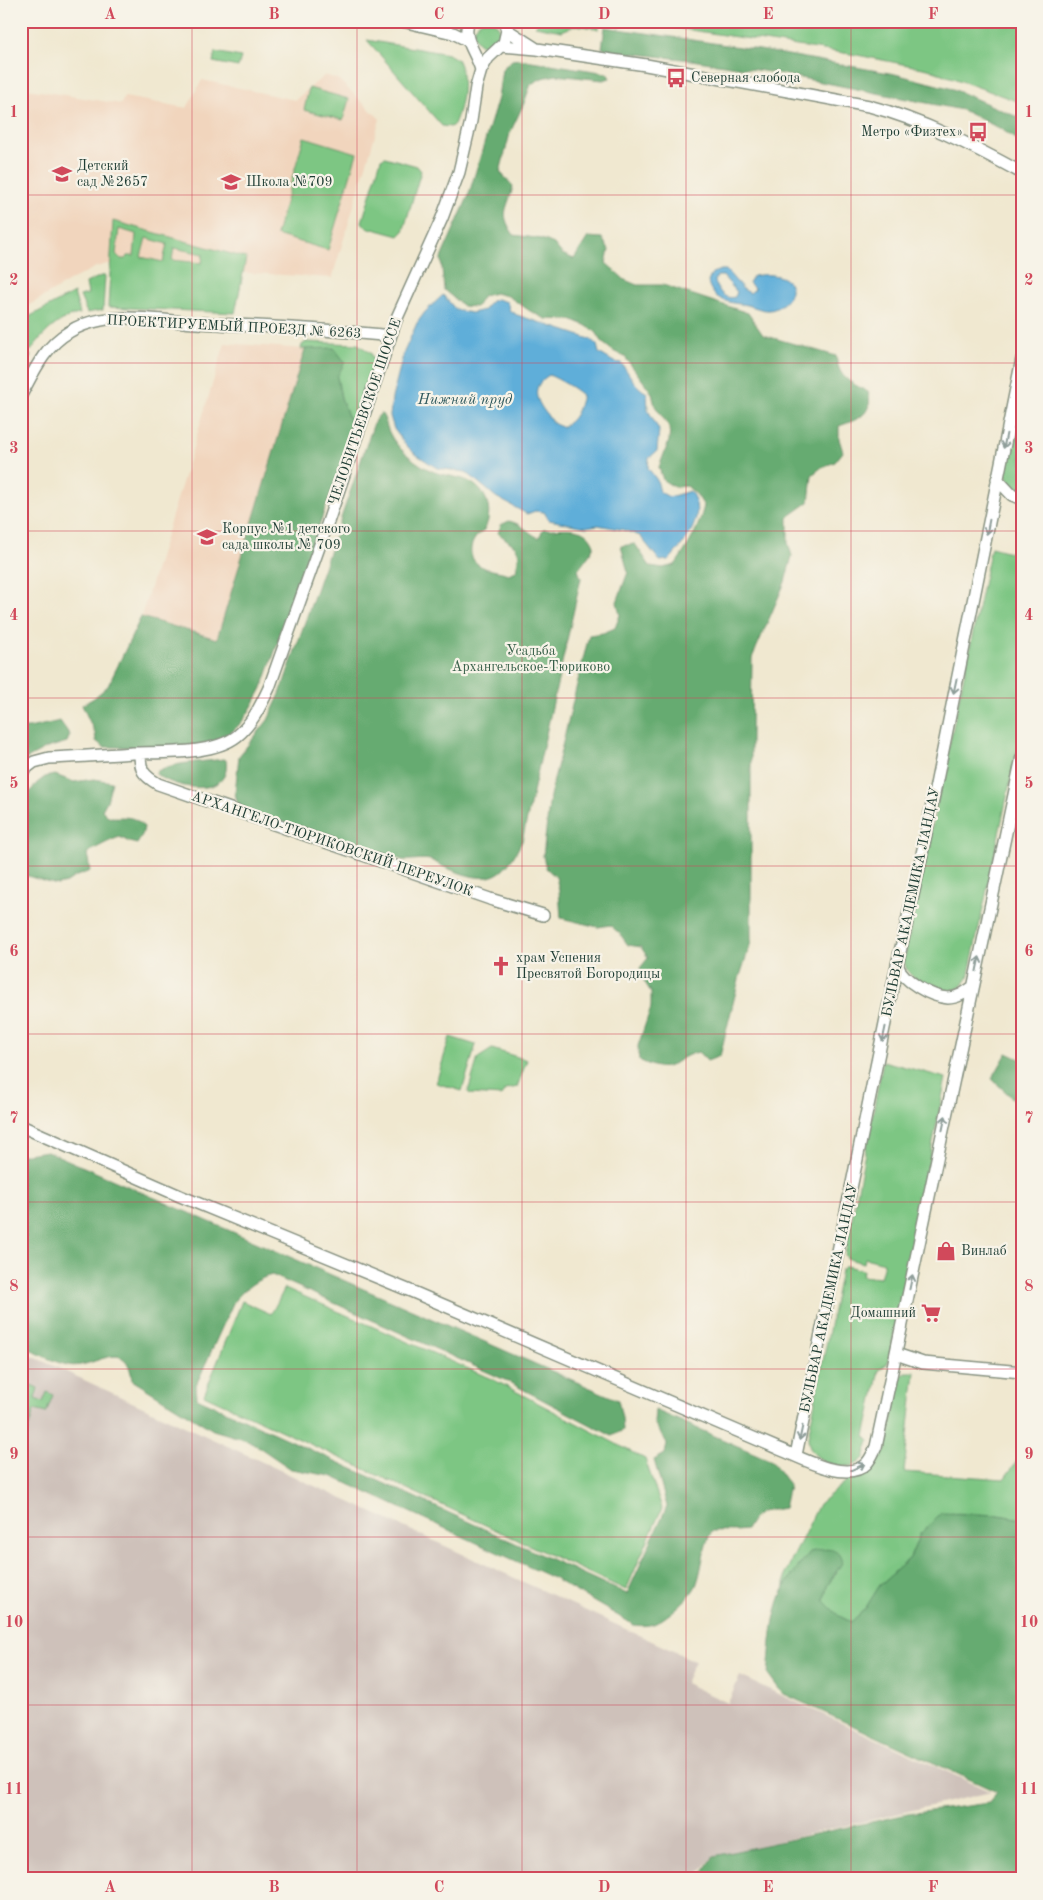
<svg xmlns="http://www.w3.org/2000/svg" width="1043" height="1900" viewBox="0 0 1043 1900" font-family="'Old Standard TT',serif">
<rect width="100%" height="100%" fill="#f7f3e8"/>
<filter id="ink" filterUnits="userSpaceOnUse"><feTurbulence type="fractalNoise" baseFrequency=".02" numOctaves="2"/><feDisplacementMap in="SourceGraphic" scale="10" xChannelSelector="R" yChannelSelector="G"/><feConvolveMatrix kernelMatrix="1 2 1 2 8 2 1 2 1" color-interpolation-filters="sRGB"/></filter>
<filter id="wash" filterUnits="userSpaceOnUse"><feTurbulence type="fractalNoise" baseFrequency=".0096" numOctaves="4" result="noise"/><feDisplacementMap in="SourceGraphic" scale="20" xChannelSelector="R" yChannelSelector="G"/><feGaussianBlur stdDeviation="1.12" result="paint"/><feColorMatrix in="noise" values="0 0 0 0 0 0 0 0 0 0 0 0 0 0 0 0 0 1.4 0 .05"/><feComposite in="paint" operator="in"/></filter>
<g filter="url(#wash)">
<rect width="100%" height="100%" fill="#f0e8d0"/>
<!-- built -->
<path fill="#f1d5bd" d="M325,75L339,80L380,119L332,278L107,264L96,267L73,279L21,310V88L121,104L124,97L187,108L202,80L295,100Z
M225,343L305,349L217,639L141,617Z"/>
<!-- industrial -->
<path fill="#cec1ba" d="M21,1351L695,1661L685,1683L728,1703L740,1676L991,1792L714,1856L694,1879H21Z"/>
<!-- green -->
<path fill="#7dc683" stroke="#4e825c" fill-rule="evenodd" d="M474 33a13 13 0 1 1 26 0a13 13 0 1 1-26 0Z
M540,21H579L599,25V29L576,25L562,31L535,26Z
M630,21H1022V103L928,69L857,55Z
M367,40L448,54L457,59C467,76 462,106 454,124L451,127L442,126Z
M215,52L241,57L238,67L213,62Z
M309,88L349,99L343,120L304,110Z
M304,137L357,153L328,250L276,235Z
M385,157L417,166L421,171L403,232L399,236L366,227L362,222L381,159Z
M113,221L246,258L235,313L108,307ZM119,229L136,234L134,256H128L125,259H121L116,254ZM146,238L167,244L163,262L141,257ZM174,248L203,254L202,263L172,260Z
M101,276H105L103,310L87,313L80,296L88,294L86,283Z
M74,293L80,314C61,316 41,335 31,351L21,340V321Z
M306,342L358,344L371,353L374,362L371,376L353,429L341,398L337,377L306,349H301L302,345Z
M21,344L31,356L21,375Z
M1022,391V493L1013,489L1005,474Z
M991,547L1021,555L1022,556V727L968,978C958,995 946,991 930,985C923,983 915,980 910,974C906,970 905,965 904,960Z
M450,1037L476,1045L462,1091L436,1083Z
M492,1049L527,1060L517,1087L505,1090L501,1096L470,1094L468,1092L478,1058Z
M883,1061L946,1078L888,1363L879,1370L865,1437L869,1441L864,1458C860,1462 855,1466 850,1466C831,1468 808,1458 808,1437L841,1270L846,1266L863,1270L862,1276L880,1278L884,1263L865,1258L864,1263L848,1259L845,1255Z
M285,1288L496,1381L645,1459L662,1508L626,1590L204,1395L242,1301L271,1314Z
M907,1372H915L904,1472L1004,1479L1022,1454V1519L998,1515L952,1513L920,1534L910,1558L880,1585L865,1609L851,1622L839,1616L824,1601L827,1586L837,1572L829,1549L810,1552L785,1587V1574L819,1504L849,1479L871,1468L876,1457L886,1451L901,1375Z
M22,1381L38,1388L35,1399L43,1402L47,1392L53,1395L46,1413L34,1410L21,1453Z"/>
<!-- forest -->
<path fill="#66ab71" stroke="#427452" d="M605,27L760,50L895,74L953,89L1022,119V143L1001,129L962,110L776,73L691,60L610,51L602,48Z
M519,59L607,73L610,78L603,80L556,75L542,78L531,84L524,103L510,133L500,172L513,186C508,210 498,212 514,235L542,239L554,244L562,254L574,259L588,237L602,238L609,250L606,263L625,280L637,285H663L748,313L763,335L836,356C839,379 849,381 868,392C869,395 870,401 869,405C866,418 850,422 839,426V439L843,452L835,462L822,467L812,475L809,502L788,517V543L792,556L785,582L752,658L751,736V942L739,979L720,1056L707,1061L698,1052C669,1059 675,1078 639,1060L638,1046L651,1007V992L644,981L640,968L648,958L641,947L628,945L620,934L610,925L598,927L561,918L559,890L556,877L546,868L543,856L550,796L589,635L603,633L615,628L620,615L617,602L628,572L621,546L635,544L650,566L663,568L675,565C688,547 699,528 704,506L697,495L687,486L674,487L663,480L659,467L669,441L670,428L655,406L652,393L625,357L613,351L603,343L596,332L585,325L573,320L546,319L530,311L508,296L495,293L483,296L476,307L463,306L444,290L441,258L468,197L498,98L502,69L512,60Z
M334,348L345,362L337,377L341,398L353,429L262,688C253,705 242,728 224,737C198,750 135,747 104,747L96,741L95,733L82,705L94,698L108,686L141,617L217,639L305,349Z
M381,413C386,419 386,427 390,434C397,448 412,460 426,468C446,480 469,472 484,495C490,505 491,521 483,531C482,533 479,534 477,536C469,545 468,558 479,565C487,571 499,570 508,574L516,571L519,554L515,546L498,533L501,525L509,521C525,525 526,532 539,538L543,529C563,530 585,522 594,545L590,554L578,570L581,578L522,841C503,881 488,885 447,868C441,866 436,862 430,860C421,858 411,861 402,860L252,812L243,808L237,802L235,793L239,756L268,720L280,694L375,420Z
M60,721L70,735L67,742L47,748L21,762V728H29Z
M223,759L226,760C232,800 173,789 155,773C168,762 206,762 223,759Z
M55,775L74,782L94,779L112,782L107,801L102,810L109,817C125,818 133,814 144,827L142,836L137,844L129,842L120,837C110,840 96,848 87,853L90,871L74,877L66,883L57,885L21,874V803L37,783L45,777Z
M1007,1053L1022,1060V1107L992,1079Z
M47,1151L618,1400L622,1418L623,1430L612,1436L505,1380L272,1275C258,1278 244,1289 234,1301L196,1385L197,1398L627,1594L667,1506L654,1460L665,1454L667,1443L654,1423L655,1410L772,1461L789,1485L784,1508C762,1512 758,1508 746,1530C735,1532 724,1530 712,1531C703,1545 703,1566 697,1583C693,1596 669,1616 656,1623C649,1626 641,1626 634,1625L551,1577L331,1476L291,1469L250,1441L213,1430L132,1380C127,1333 93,1371 68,1365C52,1362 36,1352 21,1345V1155Z
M941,1513L998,1515L1022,1519V1879H699L714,1856L908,1814L989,1803L997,1792L782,1693L768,1674C771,1646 771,1613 785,1587C791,1575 801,1563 810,1552C824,1549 839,1545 842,1563L827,1586L824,1601L839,1616L851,1622L865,1609L880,1585L910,1558L920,1534Z"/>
<!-- water -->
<path fill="#5eaed9" stroke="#3e7686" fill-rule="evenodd" d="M721,270H726L743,289L750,293L755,289L749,283L753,276C763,274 782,273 789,283C797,294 780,309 770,310C760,311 750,304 740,304C724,302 712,298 708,282L712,273ZM717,276H723L737,292L735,297C723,300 718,290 715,281Z
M443,295L456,310L471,313L484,310L491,301L497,299L507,302L510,311L517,315L590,339L597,345L599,353L614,362L621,363C630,374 634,386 647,393L648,410L659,430L657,451L649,458L648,468L657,480L660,492L669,497L690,491C708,516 686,541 669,560L660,561L640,536L624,530L598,525L586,527L549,520L544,512L535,511L527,514L496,497L466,472L437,468L414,453L405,444L394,429L390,416L392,398L404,352L417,323L425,312ZM549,375C560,380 573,387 582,395C578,410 576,419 562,427C550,423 552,421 545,412C534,397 532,386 549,375Z"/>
</g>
<g filter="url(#ink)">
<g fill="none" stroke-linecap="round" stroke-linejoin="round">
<defs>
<path id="minor" d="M402,21L453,33L467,40
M469,21C461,38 477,53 481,70
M507,30L535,48
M501,46L537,49L646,65L869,106C923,120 973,146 1022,173
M21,395C34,371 45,346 69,332C78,326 90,322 101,320C128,315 168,321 196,323C261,326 326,329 390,336
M997,479L1012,495L1022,499
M140,753C140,771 143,775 158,784L490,899L543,915
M21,772L34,762L49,758C77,757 105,755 133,753C163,752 213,755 237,736C252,724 261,705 269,688L328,522L396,320L442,218L459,172L471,121L476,87L481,70L488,58L504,43L507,30L504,21
M897,965C903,981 931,997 948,998C958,998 966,992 973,987
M21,1126L180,1196L413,1292L777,1448C798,1456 846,1484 866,1464C871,1459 873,1453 876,1447L1022,757
M896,1354L923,1363L1022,1372
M796,1455L897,965L919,869L1022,359"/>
</defs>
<!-- minor casing -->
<use href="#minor" stroke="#889282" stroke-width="14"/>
<!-- minor -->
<use href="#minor" stroke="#fff" stroke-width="11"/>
</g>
<!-- one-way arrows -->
<defs><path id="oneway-shaft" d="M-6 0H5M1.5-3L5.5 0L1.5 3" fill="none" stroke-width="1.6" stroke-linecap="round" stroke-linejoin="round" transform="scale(1.25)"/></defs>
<g stroke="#8f9e9a">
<use href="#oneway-shaft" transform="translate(1005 441) rotate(101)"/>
<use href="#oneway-shaft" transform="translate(988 527) rotate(101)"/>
<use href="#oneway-shaft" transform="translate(955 686) rotate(102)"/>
<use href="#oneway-shaft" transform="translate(978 964) rotate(-78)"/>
<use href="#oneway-shaft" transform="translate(884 1034) rotate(102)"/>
<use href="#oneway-shaft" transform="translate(944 1123) rotate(-78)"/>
<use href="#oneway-shaft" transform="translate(911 1282) rotate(-78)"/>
<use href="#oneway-shaft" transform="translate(801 1433) rotate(102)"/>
<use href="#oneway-shaft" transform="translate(858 1467) rotate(-25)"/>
</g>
</g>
<!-- grid -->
<path fill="none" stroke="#d1495b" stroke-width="1" stroke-opacity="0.55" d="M192,21V1879M357,21V1879M522,21V1879M686,21V1879M851,21V1879M21,195H1022M21,363H1022M21,531H1022M21,698H1022M21,866H1022M21,1034H1022M21,1202H1022M21,1369H1022M21,1537H1022M21,1705H1022"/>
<!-- icons -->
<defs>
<symbol id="bus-bare" viewBox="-9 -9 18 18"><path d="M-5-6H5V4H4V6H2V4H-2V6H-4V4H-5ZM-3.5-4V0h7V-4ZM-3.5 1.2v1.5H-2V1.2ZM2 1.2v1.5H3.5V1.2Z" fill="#d1495b" stroke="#f7f3e8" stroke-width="2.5" paint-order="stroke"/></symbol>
<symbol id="school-bare" viewBox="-9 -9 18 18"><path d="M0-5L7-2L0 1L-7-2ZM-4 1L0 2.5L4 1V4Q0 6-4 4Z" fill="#d1495b" stroke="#f7f3e8" stroke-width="2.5" paint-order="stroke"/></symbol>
<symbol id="church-bare" viewBox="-9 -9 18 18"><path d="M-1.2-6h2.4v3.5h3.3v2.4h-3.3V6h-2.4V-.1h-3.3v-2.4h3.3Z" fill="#d1495b" stroke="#f7f3e8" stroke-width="2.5" paint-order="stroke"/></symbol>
<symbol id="shop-bare" viewBox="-9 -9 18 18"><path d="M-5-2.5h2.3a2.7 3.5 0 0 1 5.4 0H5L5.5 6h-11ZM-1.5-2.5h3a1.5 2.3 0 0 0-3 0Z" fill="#d1495b" stroke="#f7f3e8" stroke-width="2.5" paint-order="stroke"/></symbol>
<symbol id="supermarket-bare" viewBox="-9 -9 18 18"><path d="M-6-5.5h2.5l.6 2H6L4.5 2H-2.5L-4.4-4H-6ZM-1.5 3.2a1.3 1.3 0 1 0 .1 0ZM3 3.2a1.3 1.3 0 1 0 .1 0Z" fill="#d1495b" stroke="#f7f3e8" stroke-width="2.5" paint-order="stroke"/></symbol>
</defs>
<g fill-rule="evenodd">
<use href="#bus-bare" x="662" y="64" width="28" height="28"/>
<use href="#bus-bare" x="964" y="118" width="28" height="28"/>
<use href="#school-bare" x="48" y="160" width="28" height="28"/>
<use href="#school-bare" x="217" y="168" width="28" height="28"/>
<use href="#school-bare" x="193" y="523" width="28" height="28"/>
<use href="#church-bare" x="487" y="952" width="28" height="28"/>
<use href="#shop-bare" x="932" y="1237" width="28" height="28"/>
<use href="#supermarket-bare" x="917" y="1299" width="28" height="28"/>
</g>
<g text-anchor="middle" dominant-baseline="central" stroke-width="4.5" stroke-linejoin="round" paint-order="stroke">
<!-- poi labels -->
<g font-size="14" fill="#1f3d34" stroke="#f7f3e8" text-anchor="start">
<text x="691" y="78">Северная слобода</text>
<text x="963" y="132" text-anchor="end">Метро «Физтех»</text>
<text x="77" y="166">Детский<tspan x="77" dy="16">сад №2657</tspan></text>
<text x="246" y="182">Школа №709</text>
<text x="222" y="529">Корпус №1 детского<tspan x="222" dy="16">сада школы № 709</tspan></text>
<text x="516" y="958">храм Успения<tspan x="516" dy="16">Пресвятой Богородицы</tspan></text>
<text x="961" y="1251">Винлаб</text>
<text x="916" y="1313" text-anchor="end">Домашний</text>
</g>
<!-- street labels -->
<g font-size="14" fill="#1f3d34" stroke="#f7f3e8">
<text transform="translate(234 327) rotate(3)">ПРОЕКТИРУЕМЫЙ ПРОЕЗД № 6263</text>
<text transform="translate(365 412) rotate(-71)">ЧЕЛОБИТЬЕВСКОЕ ШОССЕ</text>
<text transform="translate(332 844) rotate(19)">АРХАНГЕЛО-ТЮРИКОВСКИЙ ПЕРЕУЛОК</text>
<text transform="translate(911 902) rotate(-78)">БУЛЬВАР АКАДЕМИКА ЛАНДАУ</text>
<text transform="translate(829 1298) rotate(-78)">БУЛЬВАР АКАДЕМИКА ЛАНДАУ</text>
</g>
<!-- park labels -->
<g font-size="14" fill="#365f48" stroke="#f7f3e8">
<text x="531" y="651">Усадьба<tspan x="531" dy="16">Архангельское-Тюриково</tspan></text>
</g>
<!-- water labels -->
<g font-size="15" font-style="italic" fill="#2f595d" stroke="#f7f3e8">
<text x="465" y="400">Нижний пруд</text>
</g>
</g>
<!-- margin -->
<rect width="1043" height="1900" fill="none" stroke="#f7f3e8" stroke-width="55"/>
<rect x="28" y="28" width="988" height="1844" fill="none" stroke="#d1495b" stroke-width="2"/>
<g font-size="16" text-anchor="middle" font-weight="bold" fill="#d1495b">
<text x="110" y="19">A</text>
<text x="274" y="19">B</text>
<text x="439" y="19">C</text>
<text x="604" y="19">D</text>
<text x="768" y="19">E</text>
<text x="933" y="19">F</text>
<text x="14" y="117">1</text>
<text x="1029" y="117">1</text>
<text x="14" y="285">2</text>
<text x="1029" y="285">2</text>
<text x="14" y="453">3</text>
<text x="1029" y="453">3</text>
<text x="14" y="620">4</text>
<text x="1029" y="620">4</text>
<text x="14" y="788">5</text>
<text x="1029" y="788">5</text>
<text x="14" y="956">6</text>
<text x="1029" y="956">6</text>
<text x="14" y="1123">7</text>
<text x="1029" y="1123">7</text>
<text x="14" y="1291">8</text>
<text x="1029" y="1291">8</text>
<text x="14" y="1459">9</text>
<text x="1029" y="1459">9</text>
<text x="14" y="1627">10</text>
<text x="1029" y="1627">10</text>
<text x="14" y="1794">11</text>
<text x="1029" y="1794">11</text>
<text x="110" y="1892">A</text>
<text x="274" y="1892">B</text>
<text x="439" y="1892">C</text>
<text x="604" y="1892">D</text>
<text x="768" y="1892">E</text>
<text x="933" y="1892">F</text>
</g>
</svg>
